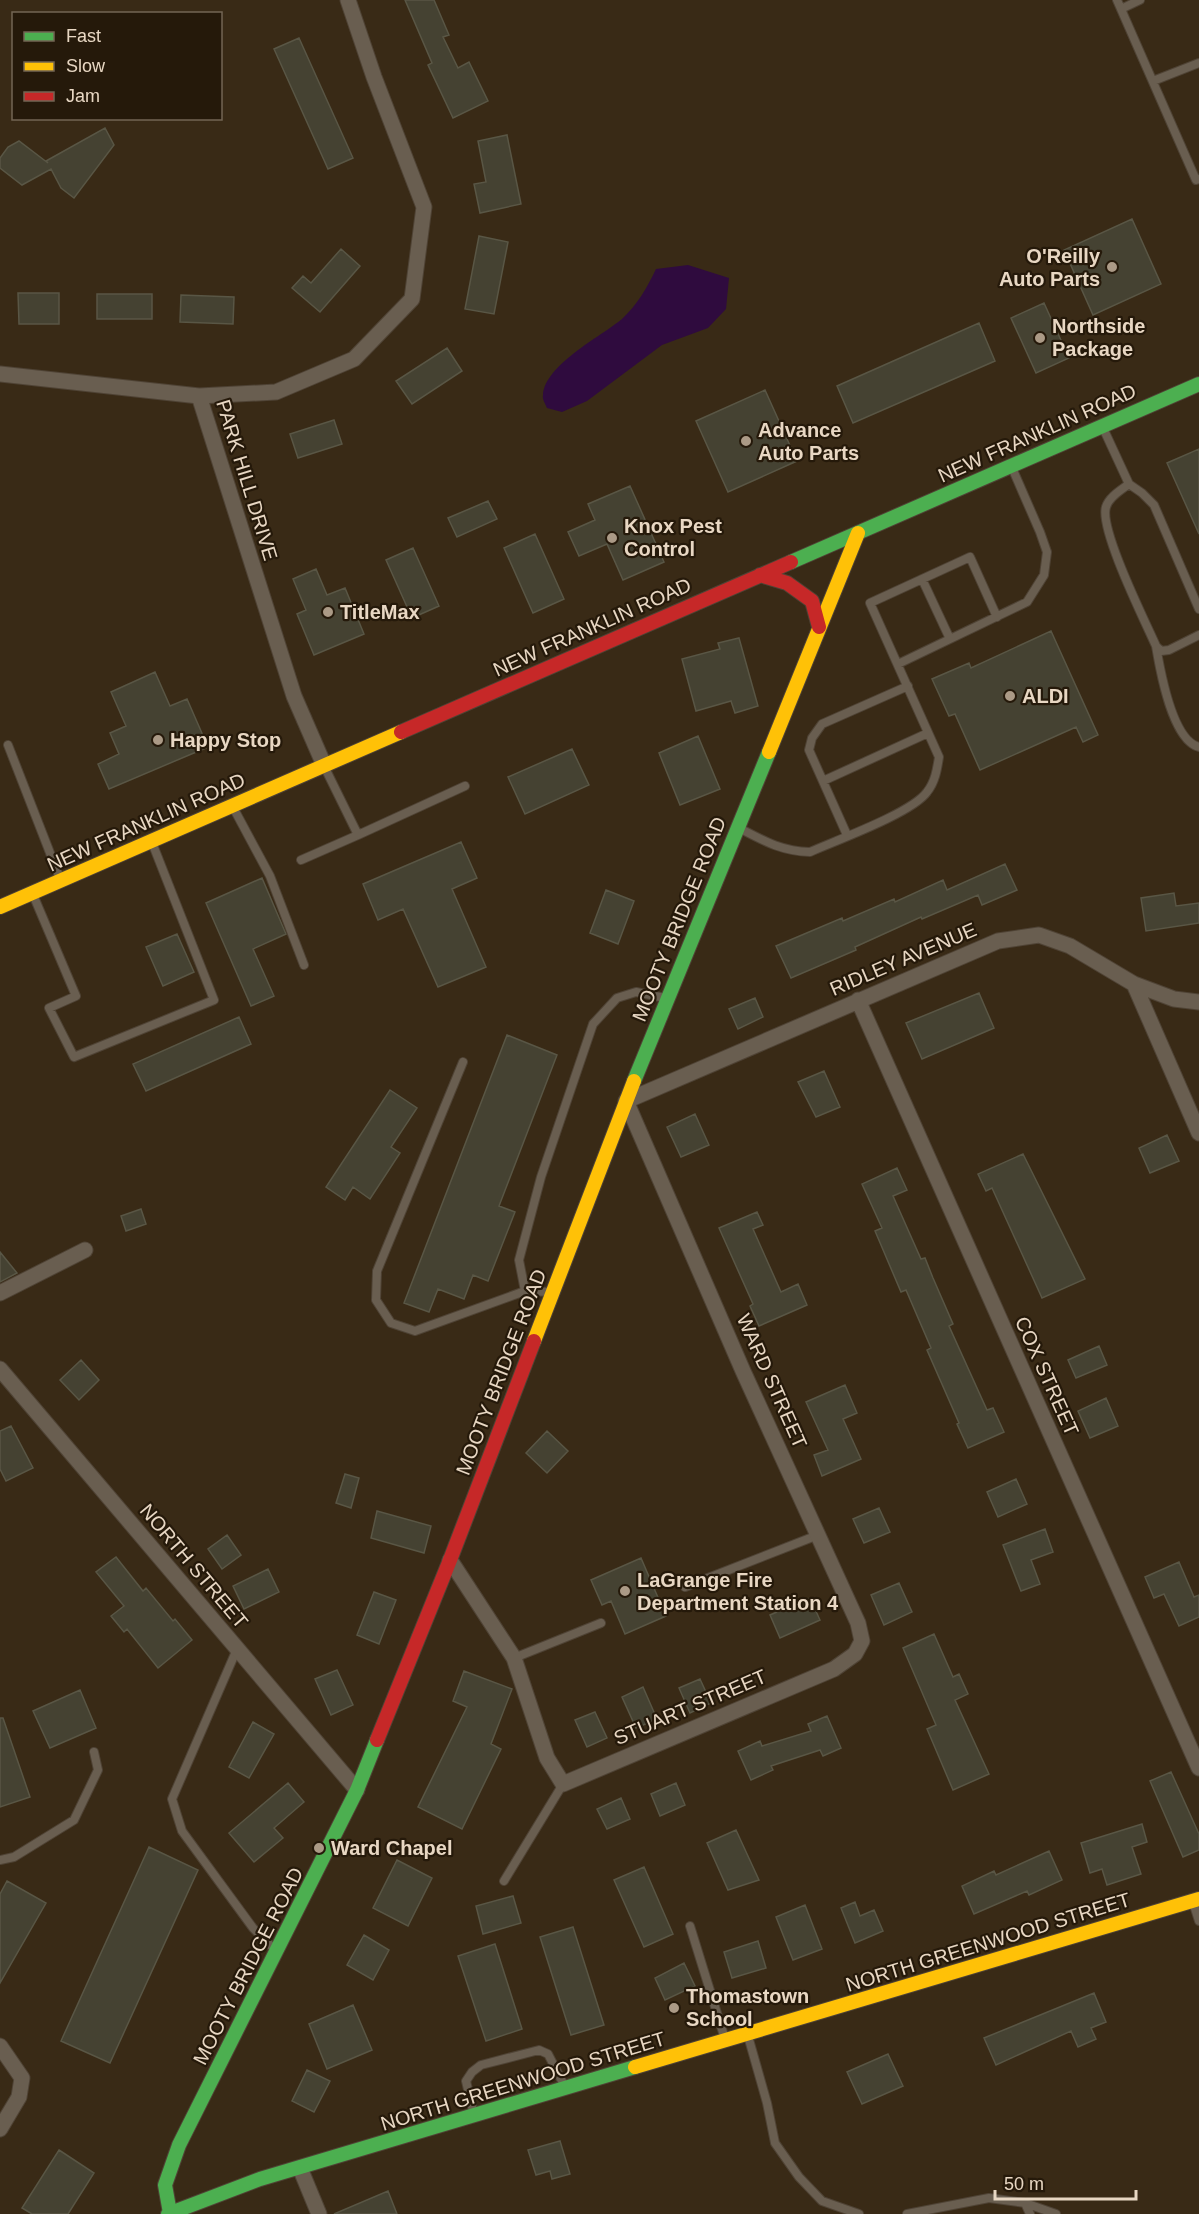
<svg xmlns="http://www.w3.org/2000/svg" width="1199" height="2214" viewBox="0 0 1199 2214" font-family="Arial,sans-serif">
<rect width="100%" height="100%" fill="#392a16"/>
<!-- water -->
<path fill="#2f0b3e" d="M688,265L729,278L726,309L708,328L662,345L587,401L562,412L547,408C545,403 542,399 543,395C545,365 600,337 622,319C637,305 647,288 656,269Z"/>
<!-- building -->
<path fill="#454232" stroke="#595645" stroke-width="1.5" d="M405,0H434L449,35L443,37L458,68L469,62L488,101L453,118L428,65L432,63Z
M299,38L353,158L328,169L274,49Z
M105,128L114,145L74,198L61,188L51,169L22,185L0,168V158L8,147L19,141L48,163L46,161Z
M507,135L521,204L480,213L474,184L486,182L478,141Z
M1132,219L1161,284L1093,315L1064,250Z
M479,236L508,242L494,314L465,309Z
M341,249L360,266L320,312L292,288L303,276L311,283Z
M18,293H59V324H19Z
M97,294H152V319H97Z
M181,295L234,297L233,324L180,322Z
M1044,303L1069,358L1036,373L1011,318Z
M979,323L995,361L853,423L837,386Z
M447,348L462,371L412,404L396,381Z
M765,390L797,461L728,492L696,421Z
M334,420L342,444L298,458L290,434Z
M1199,449V534L1167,463Z
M630,486L664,562L623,580L607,544L579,556L568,532L595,520L588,504Z
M488,501L497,519L457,537L448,518Z
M535,534L564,599L533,613L504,548Z
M413,548L439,606L412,618L386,560Z
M316,569L327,595L345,588L364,634L314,655L297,614L306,610L293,579Z
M1051,631L1098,735L1083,742L1076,727L980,770L955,714L949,716L932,679L969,663L971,668Z
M739,638L758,706L735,713L731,701L696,711L682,659L720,649L718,643Z
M155,672L170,706L187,699L208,747L109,789L98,764L119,754L110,733L126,726L111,692Z
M698,736L720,789L680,805L659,753Z
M572,749L589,785L525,814L508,777Z
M461,842L477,878L452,889L486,967L438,987L403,909L378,920L363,884Z
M1005,864L1017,890L982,905L978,895L922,919L921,917L855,947L856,950L791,978L776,946L842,918L843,921L894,899L895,902L943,880L947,890Z
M262,878L286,934L253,949L274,996L251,1006L206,903Z
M606,890L634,901L618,944L590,933Z
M1174,893L1176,906L1199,903V923L1146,931L1141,898Z
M177,934L194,972L163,986L146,947Z
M979,993L994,1028L922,1059L906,1023Z
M755,998L763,1017L738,1029L729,1009Z
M239,1017L251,1044L146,1091L133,1064Z
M507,1035L557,1055L499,1206L515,1212L488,1281L473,1275L464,1299L438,1289L429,1312L404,1303Z
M824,1071L840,1107L816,1117L798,1082Z
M390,1090L417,1108L391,1147L400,1153L370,1199L353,1187L345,1200L326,1187Z
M695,1114L709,1145L681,1157L667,1127Z
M1167,1135L1179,1161L1150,1173L1139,1148Z
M1023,1154L1085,1279L1042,1298L992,1188L986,1191L978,1174Z
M897,1168L907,1190L893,1196L921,1259L925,1258L933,1278L953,1324L949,1326L987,1410L993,1408L1004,1432L968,1448L957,1424L959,1423L927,1350L931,1348L906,1290L901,1292L875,1231L882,1228L862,1184Z
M141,1209L146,1224L126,1231L121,1216Z
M757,1212L763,1225L753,1229L781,1292L798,1284L807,1305L759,1326L750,1306L753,1304L719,1228Z
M0,1252L17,1273L0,1282Z
M1099,1346L1107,1365L1076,1378L1068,1360Z
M81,1360L99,1380L79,1400L60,1380Z
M845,1385L857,1413L843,1419L861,1459L822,1476L814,1455L828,1450L806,1402Z
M1106,1398L1118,1426L1090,1438L1078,1411Z
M11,1426L33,1468L6,1481L0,1469V1431Z
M547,1431L568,1451L547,1473L526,1453Z
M345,1474L359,1478L351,1508L336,1503Z
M1016,1479L1027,1504L998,1517L987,1492Z
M879,1508L890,1532L864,1543L853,1519Z
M377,1511L431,1526L424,1553L371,1538Z
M1045,1529L1053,1552L1031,1560L1040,1584L1021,1591L1003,1545Z
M227,1535L241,1555L222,1569L208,1549Z
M116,1557L143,1591L146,1588L173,1621L175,1619L192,1640L158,1668L127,1629L124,1632L111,1616L124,1606L96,1572Z
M641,1558L666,1616L625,1634L611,1601L602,1605L591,1580Z
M1179,1562L1194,1597L1199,1595V1617L1179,1626L1164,1594L1154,1598L1145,1577Z
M268,1569L279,1592L244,1609L233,1586Z
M899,1583L912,1612L884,1625L871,1595Z
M374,1592L396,1600L379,1644L357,1635Z
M810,1598L820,1620L780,1638L770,1615Z
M934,1634L953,1677L959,1674L968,1694L955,1700L989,1774L953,1790L927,1729L936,1725L903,1648Z
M337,1670L353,1705L331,1715L315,1679Z
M464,1671L512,1689L491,1744L501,1749L462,1829L418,1807L467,1707L453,1701Z
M700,1679L711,1703L690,1713L679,1688Z
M643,1687L657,1719L636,1728L622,1697Z
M80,1690L96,1728L50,1748L33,1711Z
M595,1712L607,1738L587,1747L575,1720Z
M827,1716L841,1748L823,1756L820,1750L771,1766L773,1770L751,1780L738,1751L760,1741L762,1746L811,1731L808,1724Z
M0,1718H3L30,1797L0,1807Z
M253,1722L274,1734L249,1778L229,1767Z
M1171,1772L1199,1834V1850L1183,1857L1150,1781Z
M288,1783L304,1802L274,1828L283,1838L254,1862L229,1833Z
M676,1783L685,1805L660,1816L651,1794Z
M621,1798L630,1819L607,1829L597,1809Z
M1142,1824L1147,1842L1132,1847L1141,1874L1107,1885L1102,1869L1090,1873L1081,1843Z
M736,1830L759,1880L728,1890L707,1843Z
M149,1847L198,1870L110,2063L61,2041Z
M1049,1851L1062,1880L1029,1895L1027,1891L974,1914L962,1886L994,1871L996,1875Z
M397,1860L432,1878L408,1926L373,1908Z
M644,1867L673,1934L644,1947L614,1880Z
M7,1881L46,1903L0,1983V1894Z
M513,1896L521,1923L483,1934L476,1906Z
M855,1902L860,1916L874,1910L883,1931L855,1943L841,1908Z
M805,1905L822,1949L793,1960L776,1917Z
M573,1927L604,2025L571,2035L540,1937Z
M364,1935L389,1950L373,1980L347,1965Z
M758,1941L766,1968L732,1978L724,1952Z
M495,1944L522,2029L486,2041L458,1956Z
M684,1963L695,1986L665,2000L655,1978Z
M1094,1993L1106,2022L1091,2028L1096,2039L1078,2047L1071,2031L996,2065L984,2038Z
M353,2005L372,2050L327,2069L309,2024Z
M888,2054L903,2086L862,2104L847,2072Z
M307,2070L330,2081L314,2112L292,2101Z
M560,2141L570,2174L552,2179L550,2171L536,2175L528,2150Z
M59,2150L94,2173L68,2214H32L22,2208Z
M388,2191L397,2214H334Z"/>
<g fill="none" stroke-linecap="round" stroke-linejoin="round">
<defs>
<path id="lane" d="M1117,0L1196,180L1199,179
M1121,9L1140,0
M1153,81L1199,63
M1104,430L1129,484L1142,493L1154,505L1199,609
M1129,484C1121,490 1109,497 1106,507C1099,529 1145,621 1156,646L1161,651L1169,650L1199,635
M922,579L950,639
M1156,646C1160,670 1172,740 1199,747
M898,664L1027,602L1044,575L1047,552L1040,532L1013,470
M8,745L59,876
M823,781L928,733
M234,809L270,876L304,965
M739,828C764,841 781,851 810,852C837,840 912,813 927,792C935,782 937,770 939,757L870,603L970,557L997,617
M358,835L465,786
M847,835L809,750L812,738L822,724L908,686
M301,860L358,835L326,770
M34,897L76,996L49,1008L74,1057L214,1000L153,845
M463,1062L377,1271L376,1300L391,1323L415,1331L525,1291L551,1292
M525,1291L519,1260L541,1177L593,1024L617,998L636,992L665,998
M685,1587L818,1535
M237,1649L172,1799L182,1831L253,1928L274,1949
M514,1658L601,1623
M0,1860L14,1857L74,1820L98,1770L94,1752
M504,1881L563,1784
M1193,1902L1199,1921
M690,1926L725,2039
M748,2036L767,2103L775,2143L799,2177L822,2201L859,2214
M474,2115L466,2081L472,2072L481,2065L539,2050L548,2054L564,2085
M1025,2203L1056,2214
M907,2214L989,2198L1025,2203L1030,2214"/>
<path id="street" d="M0,374L199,396L276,392L354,359L412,299L424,207L374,77L348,0
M199,396L294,696L324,765
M1134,984L1199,1133
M858,1000L1199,1768
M0,1293L85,1250
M0,1369L357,1790
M450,1560L514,1658L547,1758L563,1784L834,1669L855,1654L862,1641L858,1623L743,1371L626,1101L998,941L1039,935L1070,946L1134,984L1174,999L1199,1002
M0,2046L22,2078L19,2097L0,2129
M300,2168L319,2214"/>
<path id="fast" d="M791,562L1199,384
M634,1081L769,752
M170,2213L165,2185L179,2145L357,1790L377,1740
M168,2214L260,2179L635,2067"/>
<path id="slow" d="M769,752L858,533
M0,907L401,732
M534,1341L634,1081
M635,2067L1199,1899"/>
<path id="jam" d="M760,575L787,583L812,601L819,627
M401,732L791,562
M377,1740L450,1560L534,1341"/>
</defs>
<!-- lane casing -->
<use href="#lane" stroke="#4f4335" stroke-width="10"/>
<!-- street casing -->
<use href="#street" stroke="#4f4335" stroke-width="17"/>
<!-- fast casing -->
<use href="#fast" stroke="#4f4335" stroke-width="16"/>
<!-- slow casing -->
<use href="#slow" stroke="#4f4335" stroke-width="16"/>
<!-- jam casing -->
<use href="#jam" stroke="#4f4335" stroke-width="16"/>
<!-- lane -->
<use href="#lane" stroke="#695e50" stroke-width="8"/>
<!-- street -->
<use href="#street" stroke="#695e50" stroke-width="15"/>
<!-- fast -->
<use href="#fast" stroke="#4caf50" stroke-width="14"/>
<!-- slow -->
<use href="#slow" stroke="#ffc107" stroke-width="14"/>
<!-- jam -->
<use href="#jam" stroke="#c62828" stroke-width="14"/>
</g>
<!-- markers -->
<g fill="#ab9a86" stroke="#25190a" stroke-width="2">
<circle cx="1112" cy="267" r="6"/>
<circle cx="1040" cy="338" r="6"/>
<circle cx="746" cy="441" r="6"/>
<circle cx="612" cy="538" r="6"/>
<circle cx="328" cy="612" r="6"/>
<circle cx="1010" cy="696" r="6"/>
<circle cx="158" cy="740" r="6"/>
<circle cx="625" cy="1591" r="6"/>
<circle cx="319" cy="1848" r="6"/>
<circle cx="674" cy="2008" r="6"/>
</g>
<g text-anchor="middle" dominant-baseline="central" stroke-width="4.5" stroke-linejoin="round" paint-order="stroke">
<!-- poi labels -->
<g font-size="20" font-weight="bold" fill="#e8d7c3" stroke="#25190a" text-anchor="start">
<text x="1100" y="256" text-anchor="end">O'Reilly<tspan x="1100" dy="23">Auto Parts</tspan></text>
<text x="1052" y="326">Northside<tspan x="1052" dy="23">Package</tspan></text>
<text x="758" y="430">Advance<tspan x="758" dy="23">Auto Parts</tspan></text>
<text x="624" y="526">Knox Pest<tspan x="624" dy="23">Control</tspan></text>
<text x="340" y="612">TitleMax</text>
<text x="1022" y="696">ALDI</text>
<text x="170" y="740">Happy Stop</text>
<text x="637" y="1580">LaGrange Fire<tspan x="637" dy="23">Department Station 4</tspan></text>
<text x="331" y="1848">Ward Chapel</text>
<text x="686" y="1996">Thomastown<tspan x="686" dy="23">School</tspan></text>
</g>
<!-- street labels -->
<g font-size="20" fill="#e8d7c3" stroke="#25190a">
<text transform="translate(1037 433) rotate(-24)">NEW FRANKLIN ROAD</text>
<text transform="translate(247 480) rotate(73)">PARK HILL DRIVE</text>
<text transform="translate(592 627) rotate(-24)">NEW FRANKLIN ROAD</text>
<text transform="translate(146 822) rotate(-24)">NEW FRANKLIN ROAD</text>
<text transform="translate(679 919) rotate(-68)">MOOTY BRIDGE ROAD</text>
<text transform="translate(903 959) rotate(-23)">RIDLEY AVENUE</text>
<text transform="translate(501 1372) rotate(-69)">MOOTY BRIDGE ROAD</text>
<text transform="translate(1047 1376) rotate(66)">COX STREET</text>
<text transform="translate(772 1381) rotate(66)">WARD STREET</text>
<text transform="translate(194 1566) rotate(50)">NORTH STREET</text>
<text transform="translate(690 1707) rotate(-23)">STUART STREET</text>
<text transform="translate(988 1942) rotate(-17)">NORTH GREENWOOD STREET</text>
<text transform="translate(248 1966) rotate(-63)">MOOTY BRIDGE ROAD</text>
<text transform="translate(523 2081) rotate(-17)">NORTH GREENWOOD STREET</text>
</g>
</g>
<!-- legend -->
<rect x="12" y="12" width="210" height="108" fill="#25190a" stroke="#736554" stroke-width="1.5"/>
<rect x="24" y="32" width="30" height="9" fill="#4caf50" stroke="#736554" stroke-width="1.5"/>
<text x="66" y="42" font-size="18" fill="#e8d7c3">Fast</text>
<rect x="24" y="62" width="30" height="9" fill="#ffc107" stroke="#736554" stroke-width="1.5"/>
<text x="66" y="72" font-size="18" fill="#e8d7c3">Slow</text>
<rect x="24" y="92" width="30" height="9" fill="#c62828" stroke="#736554" stroke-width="1.5"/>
<text x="66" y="102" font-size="18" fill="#e8d7c3">Jam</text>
<!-- scale -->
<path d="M995 2190v9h141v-9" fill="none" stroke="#e8d7c3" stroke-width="3"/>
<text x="1004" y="2190" font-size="18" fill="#e8d7c3" stroke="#25190a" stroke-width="4.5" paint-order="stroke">50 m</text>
</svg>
